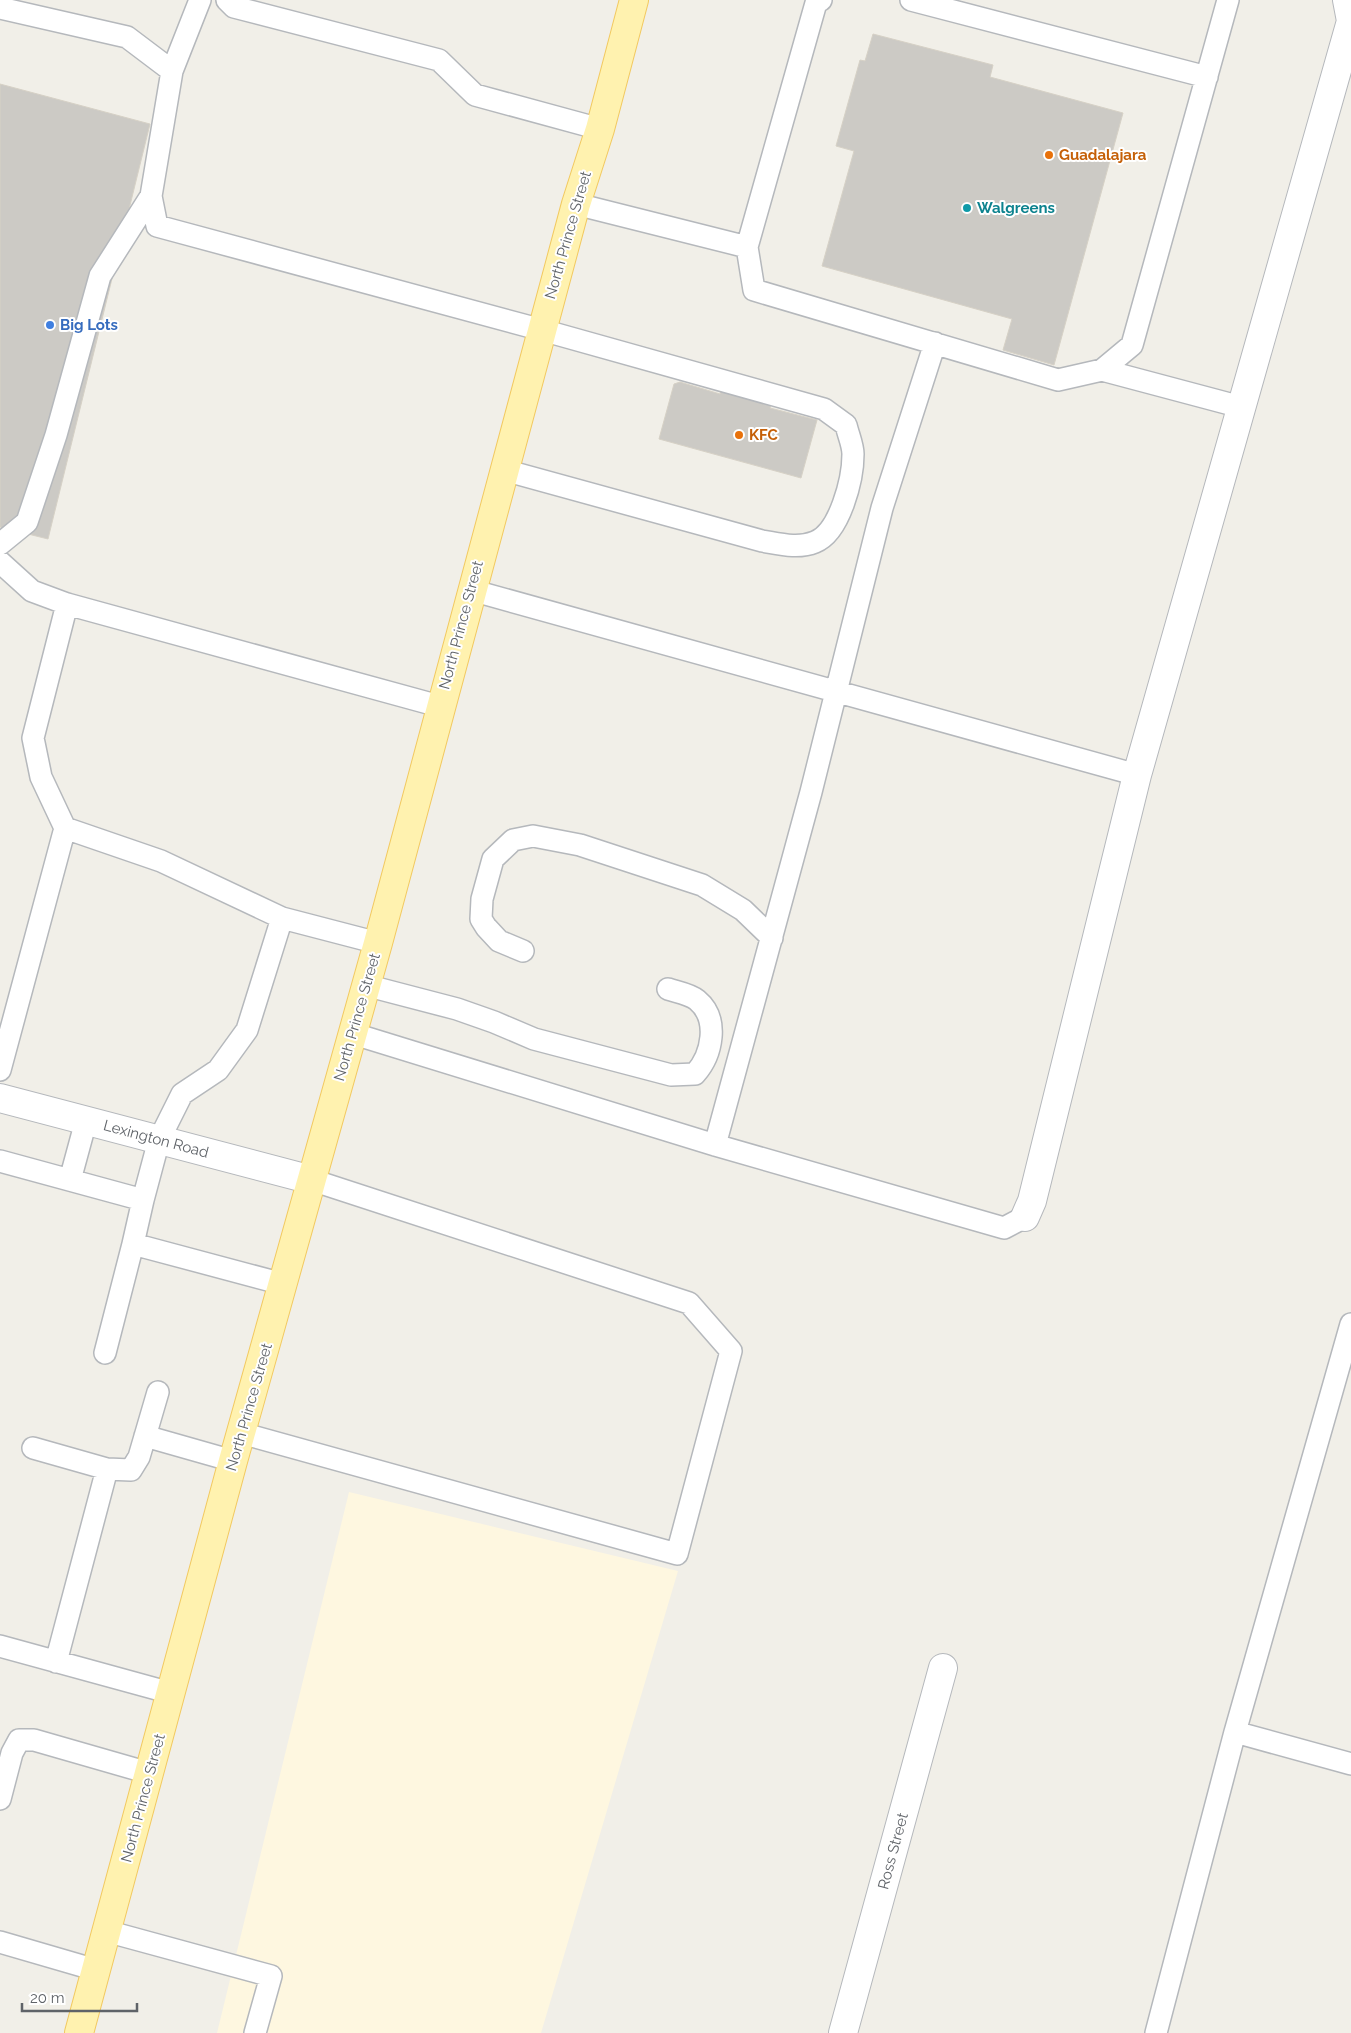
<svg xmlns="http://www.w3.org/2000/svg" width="1351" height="2033" viewBox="0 0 1351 2033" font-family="Raleway,sans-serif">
<rect width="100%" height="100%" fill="#f1efe8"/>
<!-- commercial -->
<path fill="#fef7e0" d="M349,1492L678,1571L541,2033H217Z"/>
<!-- building -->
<path fill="#cccac5" stroke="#d6d1c6" d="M873,34L993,65L990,77L1123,113L1054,365L1003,350L1012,319L822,266L854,151L836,146L860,60L865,61Z
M0,84L150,124L48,539L0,527Z
M680,382L720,394L721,390L772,399L770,408L817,420L801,478L659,439L674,384Z"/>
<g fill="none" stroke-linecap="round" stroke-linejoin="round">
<defs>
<path id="lane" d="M227,0L234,7L439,60L475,95L600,129
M821,0L816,3L747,247L754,290L1058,380L1102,370L1132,345L1228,0
M911,0L1207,77
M0,8L127,37L172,71L151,196L157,226L542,330L824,409L846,425C848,434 853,445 853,454C853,479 840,532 815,542C798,549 780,544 762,541L504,470
M172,71L200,0
M576,204L747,247
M1102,370L1241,407
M0,544L27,522L56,435L100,276L151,196
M0,562L32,591L67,604L439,706
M471,590L1137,775
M65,828L161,861L282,918L378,943
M523,951L499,941L486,927L481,919L482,899L493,859L513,840L533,836L580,845L702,885L743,910L772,938
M365,985L457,1009L494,1022L534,1039L671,1075L695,1074C712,1055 720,1019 697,1000C690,994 677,992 668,989
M351,1033L715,1145L1004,1228L1025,1217
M0,1070L65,828L41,777L33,738L67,604
M715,1145L811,792L882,508L935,343
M0,1161L143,1200L133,1244
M70,1180L86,1121
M143,1200L159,1140L182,1094L218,1070L247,1030L282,918
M105,1353L133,1244L283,1284
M241,1433L677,1554L731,1351L689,1303L312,1180
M145,1436L233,1461
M33,1448L107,1469L131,1470L139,1457L158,1392
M0,1646L171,1693
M56,1662L107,1469
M1235,1732L1351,1324
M0,1799L12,1753L19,1740H34L149,1773
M106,1931L271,1976L255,2033
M0,1942L96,1970
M1156,2033L1235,1732L1351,1764"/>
<path id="street" d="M0,1098L312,1180
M1025,1217L1032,1201L1137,775L1351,21L1347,0
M843,2033L943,1668"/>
<path id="primary" d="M79,2033L233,1461L378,943L576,204L600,129L634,0"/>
</defs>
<!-- lane casing -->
<use href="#lane" stroke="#b5b8bc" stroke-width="24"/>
<!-- street casing -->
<use href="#street" stroke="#b5b8bc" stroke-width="30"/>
<!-- primary casing -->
<use href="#primary" stroke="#f2c960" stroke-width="30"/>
<!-- lane -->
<use href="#lane" stroke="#fff" stroke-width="21"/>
<!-- street -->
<use href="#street" stroke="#fff" stroke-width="28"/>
<!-- primary -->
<use href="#primary" stroke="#fff2af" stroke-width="28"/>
</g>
<!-- markers -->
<g fill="#e8710a" stroke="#fff" stroke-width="2">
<circle cx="1049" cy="155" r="5"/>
<circle cx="739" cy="435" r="5"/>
</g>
<circle fill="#0f9aa8" stroke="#fff" stroke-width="2" cx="967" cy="208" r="5"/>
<circle fill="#3f7fe0" stroke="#fff" stroke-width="2" cx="50" cy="325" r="5"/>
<g text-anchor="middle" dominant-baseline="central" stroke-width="4" stroke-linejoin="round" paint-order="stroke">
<!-- food labels -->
<g font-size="15" font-weight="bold" fill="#c56008" stroke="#fff" text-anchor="start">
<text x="1059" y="155">Guadalajara</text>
<text x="749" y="435">KFC</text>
</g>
<!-- culture labels -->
<g font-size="15" font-weight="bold" fill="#0d838f" stroke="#fff" text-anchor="start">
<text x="977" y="208">Walgreens</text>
</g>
<!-- street labels -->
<g font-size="15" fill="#5f6368" stroke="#fff">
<text transform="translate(568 235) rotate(-74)">North Prince Street</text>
<text transform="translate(461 625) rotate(-75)">North Prince Street</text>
<text transform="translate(357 1017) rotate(-74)">North Prince Street</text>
<text transform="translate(156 1139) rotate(15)">Lexington Road</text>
<text transform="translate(249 1407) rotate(-74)">North Prince Street</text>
<text transform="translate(143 1798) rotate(-75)">North Prince Street</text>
<text transform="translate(893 1851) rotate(-75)">Ross Street</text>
</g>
<!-- shop labels -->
<g font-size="15" font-weight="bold" fill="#366cbe" stroke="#fff" text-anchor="start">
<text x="60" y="325">Big Lots</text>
</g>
</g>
<!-- scale -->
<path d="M22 2003v8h115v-8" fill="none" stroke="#5f6368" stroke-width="2.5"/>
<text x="30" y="2003" font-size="15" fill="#5f6368" stroke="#ffffff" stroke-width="4" paint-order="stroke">20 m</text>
</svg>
